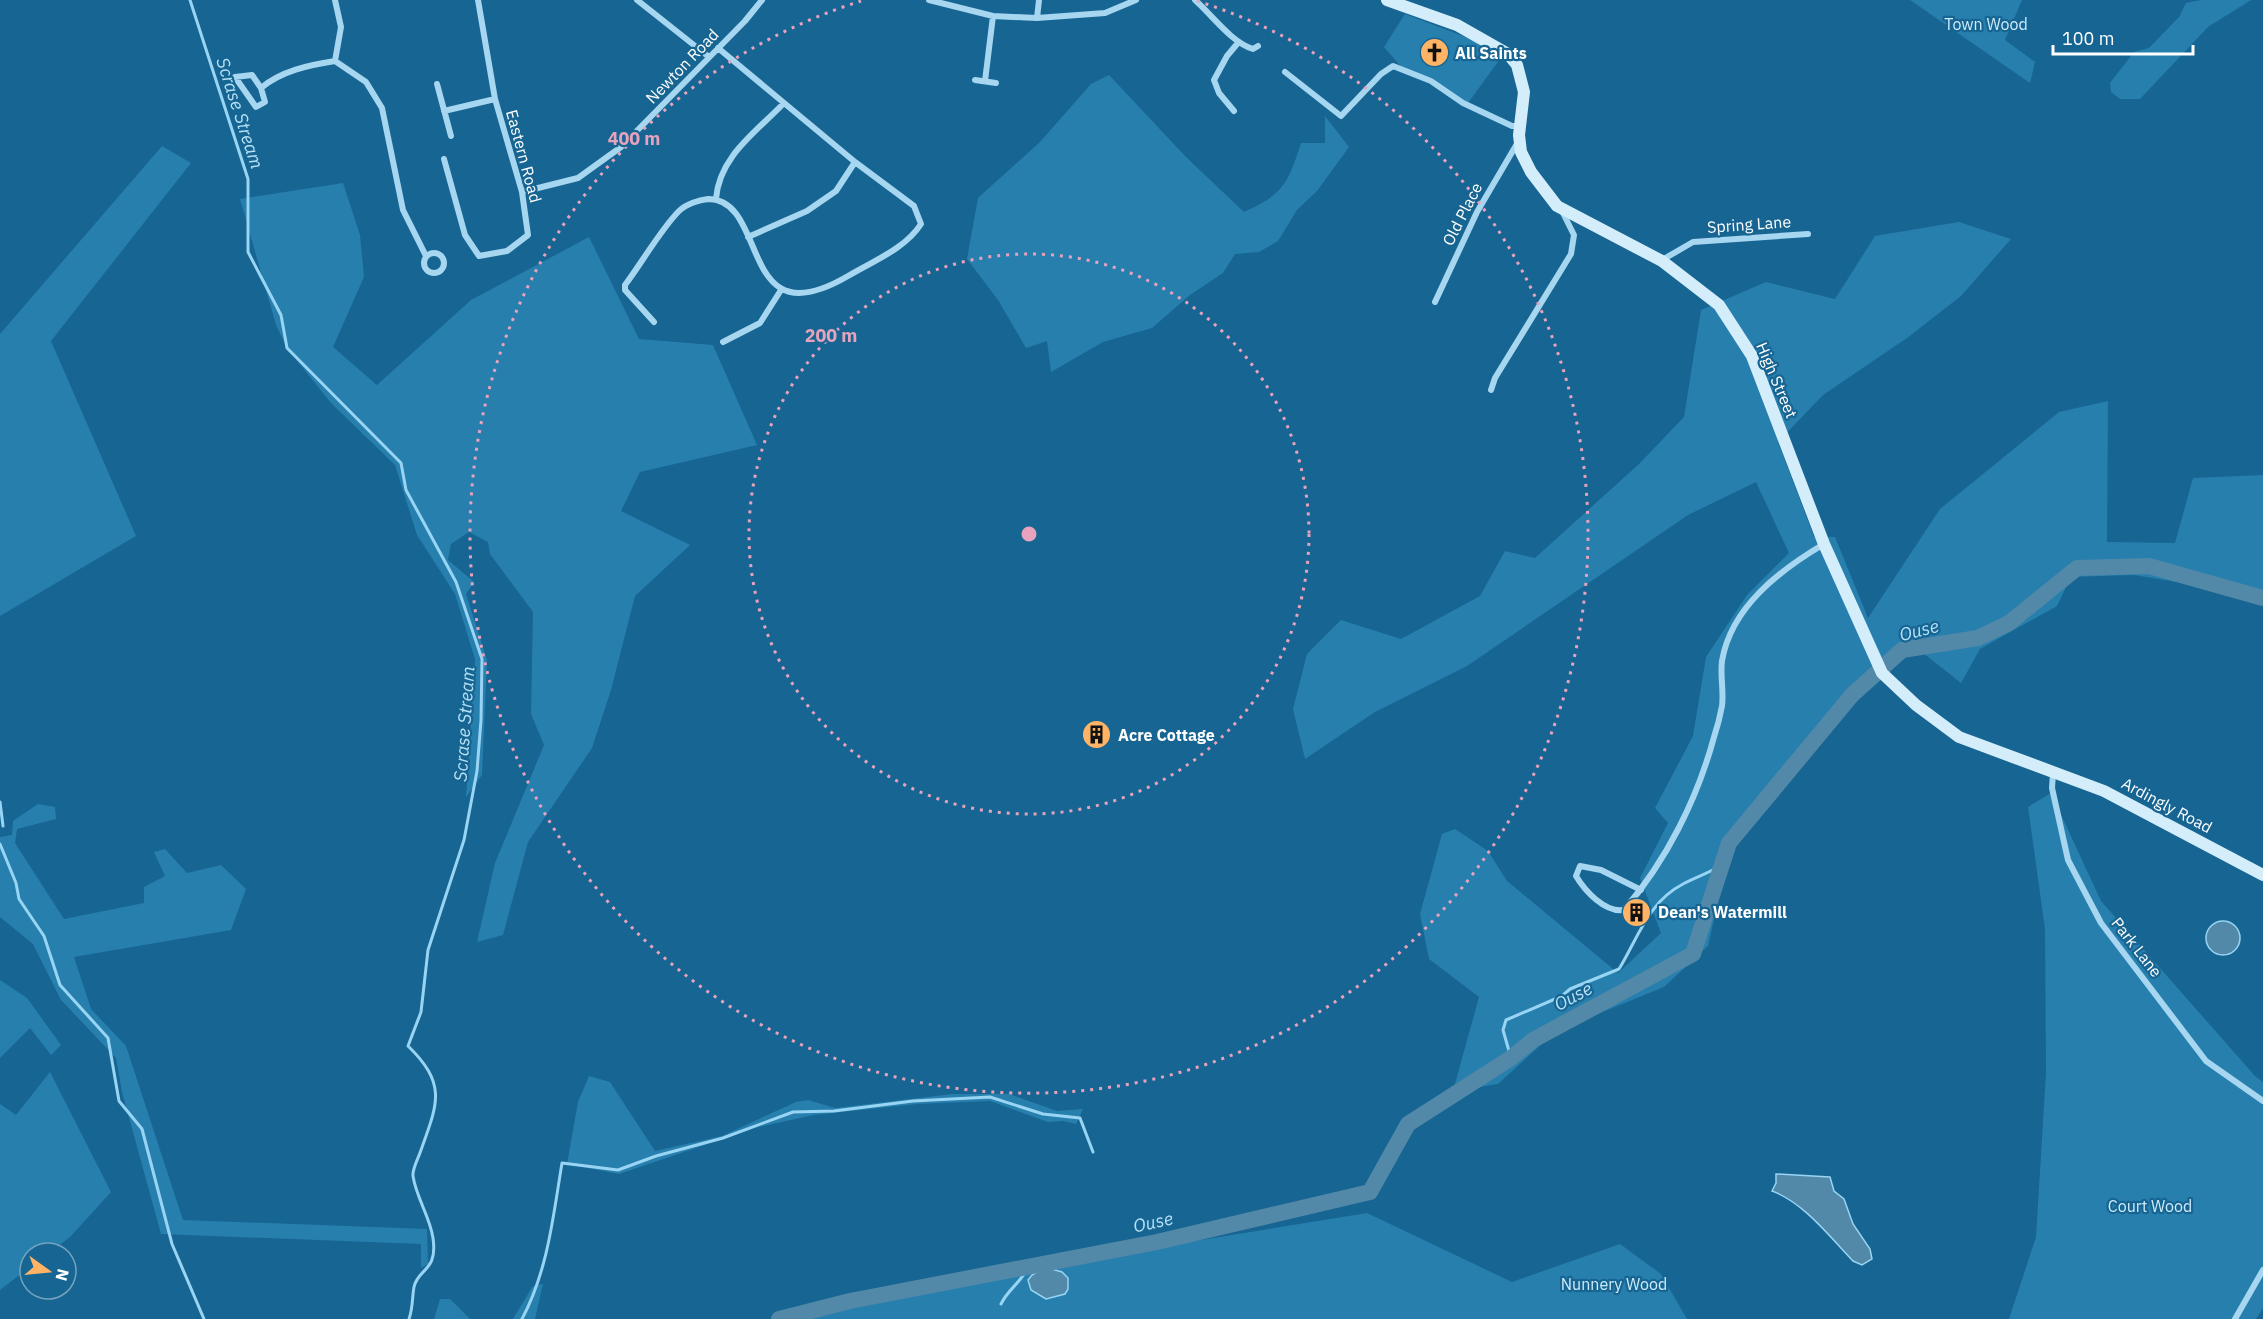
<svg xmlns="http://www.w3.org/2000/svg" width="2263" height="1319" viewBox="0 0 2263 1319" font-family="'IBM Plex Sans',sans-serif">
<rect width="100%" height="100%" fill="#176592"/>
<!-- green -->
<path fill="#277fae" d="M1910,0H2022L2005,40L2035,62L2030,83Z
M2201,0H2251L2208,27L2140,99H2120L2111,92L2110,83L2134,52L2149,48L2179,17L2186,3Z
M1405,14L1471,39L1500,59L1468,103L1433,78L1403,69L1384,47Z
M1109,75L1186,157L1244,212C1284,194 1288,183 1301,143H1325V116L1349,147L1317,191L1297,210L1278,241L1259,252L1235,254L1223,273L1190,295L1152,328L1103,342L1051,372L1047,341L1026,348L998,300L967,259L978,198L1040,142L1091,84Z
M162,146L191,163L51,341L136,536L0,616V334Z
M343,183L360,235L364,277L333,347L377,385L471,300L589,237L639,339L713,345L757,445L640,472L621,511L690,545L635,596L611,690L592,748L528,842L503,935L477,942L495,863L544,745L531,714L533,612L490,554L488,542L469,532L451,544L448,560L474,582L466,594L487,660L482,775L466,797L475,659L455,594L417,535L395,465L331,403L287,348L276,325L240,199Z
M1959,222L2011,239L1961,296L1907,338L1823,395L1778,442L1814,537H1835L1868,618L1940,509L2059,412L2108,401L2107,542L2175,543L2193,478L2263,475V596L2134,575L2071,577L2057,606L1980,649L1961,683L1918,649L1873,681L1728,856L1708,946L1664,987L1556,1031L1498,1084L1453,1091L1479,997L1429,959L1420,914L1442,834L1455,829L1488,851L1507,881L1618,973L1661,933L1640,878L1668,823L1655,808L1693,736L1706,657L1747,595L1789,553L1756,482L1688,515L1467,666L1375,712L1305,759L1293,709L1307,654L1341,620L1401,639L1480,596L1505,551L1535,558L1639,464L1684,417L1701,310L1766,282L1835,299L1875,236Z
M2051,793L2101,901L2255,1076L2263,1082V1308L2256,1319H2009L2036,1237L2046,1073L2045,929L2028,807Z
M38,804L55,807L56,819L17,829L15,843L64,919L144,903V887L165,876L154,852L165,849L187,873L221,865L246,889L231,930L74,957L91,1009L126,1046L183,1220L427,1229L428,1264L421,1268V1244L161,1234L122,1092L116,1058L61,1000L33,944L0,917V837L12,835L13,821Z
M0,980L27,998L61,1045L51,1055L30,1028L0,1058Z
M50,1072L111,1192L70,1237L49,1253H30V1267L0,1290V1104L16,1115Z
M589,1076L610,1082L655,1151L722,1136L796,1102L808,1100L835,1108L952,1094H1009L1057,1111L1083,1109L1076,1124L1063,1121L1048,1122L990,1101L917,1104L814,1115L758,1127L619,1174L567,1164L578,1102Z
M1367,1213L1512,1282L1620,1244L1661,1274L1687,1319H796L985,1275Z
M543,1284L535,1319H513L533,1286Z
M440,1299H450L470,1319H434Z"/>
<!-- water -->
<path fill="#5389a8" stroke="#98d4f3" stroke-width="1.5" d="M2206 938a17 17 0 1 1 34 0a17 17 0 1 1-34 0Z
M1776,1174L1830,1177L1834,1191L1844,1199L1853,1224L1870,1249L1872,1259L1862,1265L1853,1261C1830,1237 1803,1202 1772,1191L1776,1183Z
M1045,1267L1062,1272L1068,1278V1289L1065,1294L1046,1299L1031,1290L1028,1280L1032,1275Z"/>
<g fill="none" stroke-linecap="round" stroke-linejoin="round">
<!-- stream -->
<path stroke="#98d4f3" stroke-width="3" d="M190,0L248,179V252L281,315L287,348L401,463L406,490L456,582L482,659L481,720L477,771L464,840L428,950L421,1012L408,1046C447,1084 438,1103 421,1150C419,1157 412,1169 413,1176C416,1197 430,1217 433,1238C438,1272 418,1268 414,1287C412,1298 413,1308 409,1319
M0,802L3,826
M0,844L16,883L19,899L44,936L60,985L108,1038L119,1101L142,1129L172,1244L204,1319
M1511,1058L1503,1030L1506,1020L1562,996L1570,989L1619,969C1638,938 1648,902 1683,884C1696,877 1709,873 1722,865
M1001,1304C1008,1289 1021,1283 1028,1267
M522,1319C548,1270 553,1217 562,1163L618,1170L656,1156L723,1138L793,1112L834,1111L913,1101L990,1097L1043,1114L1080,1118L1093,1152"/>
<!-- river -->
<path stroke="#5389a8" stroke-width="16" d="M779,1319L850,1301L1157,1242L1370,1192L1408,1124L1511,1058L1533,1040L1693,954L1729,843L1852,695L1902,650L1978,638L2009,623L2077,568L2149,566L2263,598"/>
<!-- street -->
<path stroke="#a6d6f0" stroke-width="6" d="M335,0L341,27L335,61L366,82L382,108L403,210L426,256
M637,0L709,57
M929,0L993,16L1037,18L1105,13L1136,0
M1195,0C1213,16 1231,42 1253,49L1258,46
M1037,18L1039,0
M1285,72L1341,116L1381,74L1393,66L1431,81L1463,103L1512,126H1520
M975,80L996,83
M985,81L993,16
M437,84L451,136
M261,88L252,75L235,77L256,107L265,102L261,88C281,71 309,65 335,61
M444,111L495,99
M1234,111L1219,93L1214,80L1227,56L1237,44
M444,159L465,235L479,256L507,251L528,235L522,192L495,99L478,0
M522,192L578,178L621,147L745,21L762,0
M716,199C719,157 755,133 783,104
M748,237L807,211L836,191L855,162
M424 263a10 10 0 1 1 20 0a10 10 0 1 1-20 0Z
M1662,260L1693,242L1808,234
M1435,302L1477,212L1518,142
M654,322L625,290V285C641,264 661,229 679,211C686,204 699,200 708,199C770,199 737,341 848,276C873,261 905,249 921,224L914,206L855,162L718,48
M723,342L760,323L781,290
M1491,390L1495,378L1571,254L1574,235L1563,213
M2053,773L2052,788L2068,860L2101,923L2206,1061L2263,1101
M1641,890L1601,870L1580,866L1576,876C1585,891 1605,913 1624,910C1666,861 1697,800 1714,737C1717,728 1720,717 1722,706C1724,691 1720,676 1722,661C1731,607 1780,570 1824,544
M2235,1319L2263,1270"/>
<!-- secondary -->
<path stroke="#d4edfb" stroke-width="12" d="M1387,0L1457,25L1508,54L1517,65L1524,92L1519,135L1521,152L1531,172L1557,206L1662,261L1719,305L1752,356L1824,544L1882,673L1916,705L1959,737L2104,791L2263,875"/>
</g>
<!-- distance rings -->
<g fill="none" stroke="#e7a3bd" stroke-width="3" stroke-dasharray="3 6">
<circle cx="1029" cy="534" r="280"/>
<path d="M1197 1A559 559 0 1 1 861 1"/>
</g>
<!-- icons -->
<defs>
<symbol id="church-disc" viewBox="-11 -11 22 22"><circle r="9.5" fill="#ffb465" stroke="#176592"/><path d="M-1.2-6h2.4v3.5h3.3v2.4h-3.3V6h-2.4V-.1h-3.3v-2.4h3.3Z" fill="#111"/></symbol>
<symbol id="building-disc" viewBox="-11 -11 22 22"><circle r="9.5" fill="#ffb465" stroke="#176592"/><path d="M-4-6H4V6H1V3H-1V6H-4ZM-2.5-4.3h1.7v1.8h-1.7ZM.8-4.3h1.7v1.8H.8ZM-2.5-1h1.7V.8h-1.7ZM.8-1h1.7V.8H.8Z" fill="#111"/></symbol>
</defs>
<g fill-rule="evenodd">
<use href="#church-disc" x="1418" y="36" width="33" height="33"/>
<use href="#building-disc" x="1080" y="718" width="33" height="33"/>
<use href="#building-disc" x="1620" y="896" width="33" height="33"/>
</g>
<g text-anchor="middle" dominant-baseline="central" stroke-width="4.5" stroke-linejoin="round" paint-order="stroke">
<!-- park labels -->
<g font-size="16" fill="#ccebfb" stroke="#176592">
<text x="1986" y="24">Town Wood</text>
<text x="2150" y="1206">Court Wood</text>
<text x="1614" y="1284">Nunnery Wood</text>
</g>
<!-- poi labels -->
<g font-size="16" font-weight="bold" fill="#fff" stroke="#176592" text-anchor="start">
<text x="1455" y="53">All Saints</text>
<text x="1118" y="735">Acre Cottage</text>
<text x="1658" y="912">Dean's Watermill</text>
</g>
<!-- street labels -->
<g font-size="16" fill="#fff" stroke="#176592">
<text transform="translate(682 66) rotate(-46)">Newton Road</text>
<text transform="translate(524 156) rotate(75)">Eastern Road</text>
<text transform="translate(1462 214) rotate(-63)">Old Place</text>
<text transform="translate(1749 224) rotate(-4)">Spring Lane</text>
<text transform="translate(1777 380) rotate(67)">High Street</text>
<text transform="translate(2167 805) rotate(28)">Ardingly Road</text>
<text transform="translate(2137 947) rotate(52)">Park Lane</text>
</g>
<!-- water labels -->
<g font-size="18" font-style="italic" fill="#b6e1f7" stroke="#176592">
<text transform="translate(240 113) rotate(72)">Scrase Stream</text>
<text transform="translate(1919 630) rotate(-14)">Ouse</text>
<text transform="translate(464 724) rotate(-86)">Scrase Stream</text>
<text transform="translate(1573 996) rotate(-28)">Ouse</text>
<text transform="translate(1153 1222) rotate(-12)">Ouse</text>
</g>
</g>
<circle cx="1029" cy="534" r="9" fill="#e7a3bd" stroke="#176592" stroke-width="3"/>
<g font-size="18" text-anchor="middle" font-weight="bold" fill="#e7a3bd" stroke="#176592" stroke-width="4.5" stroke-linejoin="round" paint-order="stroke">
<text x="634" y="145">400 m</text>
<text x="831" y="342">200 m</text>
</g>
<!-- north arrow -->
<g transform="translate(48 1271) rotate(105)"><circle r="28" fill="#176592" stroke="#74a3be" stroke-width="1.5"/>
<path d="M0-4.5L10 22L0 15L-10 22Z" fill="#ffb465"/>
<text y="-9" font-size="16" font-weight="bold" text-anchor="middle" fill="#ffffff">N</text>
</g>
<!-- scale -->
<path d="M2053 45v9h140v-9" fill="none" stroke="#ffffff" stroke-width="3"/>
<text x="2062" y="45" font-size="18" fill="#ffffff" stroke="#176592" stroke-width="4.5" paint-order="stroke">100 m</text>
</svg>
